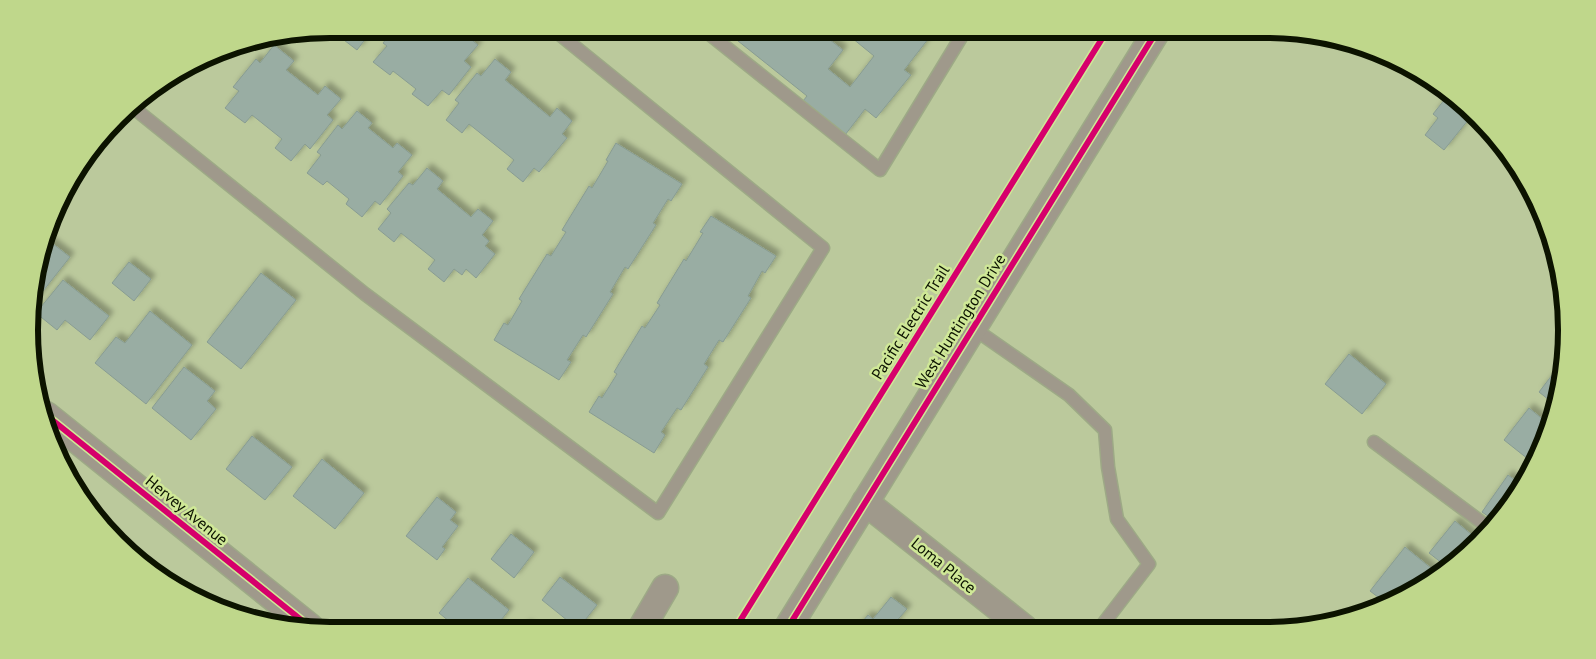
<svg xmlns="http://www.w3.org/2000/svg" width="1596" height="659" viewBox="0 0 1596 659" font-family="'PT Sans',sans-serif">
<defs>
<filter id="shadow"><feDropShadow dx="4.5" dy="-4.5" stdDeviation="2.5" flood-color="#0004"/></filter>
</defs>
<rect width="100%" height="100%" fill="#bbc99c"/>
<!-- building -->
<path fill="#99ada3" stroke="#889c92" filter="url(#shadow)" d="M340,29H385L377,39L370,33L357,50L340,37L344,32Z
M394,29H449L460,37L463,33L478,45L464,61L471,67L449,95L442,90L428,106L412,94L416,89L393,71L390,75L373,62L387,46L383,43Z
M723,29H816L843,50L828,69L850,87L874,56L852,38L860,29H936L904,70L911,75L876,118L865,109L845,135L803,101L807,96Z
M274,45L294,61L286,70L318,95L325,86L341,99L327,115L333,120L310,149L305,144L291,161L275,148L282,139L252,115L245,123L225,108L239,91L233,87L256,59L260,63Z
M495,59L511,72L505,80L550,117L557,108L572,121L562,134L567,138L539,172L534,168L523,182L507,169L514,160L469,124L462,133L446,120L459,103L455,100L477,73L481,76Z
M1454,97L1465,103L1473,114L1444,150L1425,135L1438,118L1433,114L1445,99L1449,103Z
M357,111L372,123L368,128L393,148L397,143L412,155L398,172L403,176L380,205L375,201L362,217L346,204L349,199L327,181L323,185L307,173L321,155L317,152L338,125L342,129Z
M616,143L682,184L671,201L668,199L653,223L656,225L628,269L625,267L610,292L613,294L586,337L583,335L567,360L571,362L559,380L494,340L504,323L508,325L522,301L519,299L547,254L551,256L566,232L562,230L589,186L592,188L608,161L606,160Z
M427,168L443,181L437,189L471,217L478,209L493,221L482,235L489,241L485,246L495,254L476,278L466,269L462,275L454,269L444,282L428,269L435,260L401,233L394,242L378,229L391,213L387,209L409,183L413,185Z
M711,216L776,256L765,273L762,271L748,296L751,298L723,342L719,340L704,364L708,367L681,410L677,408L661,432L665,435L654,453L589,412L599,396L602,398L617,374L614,372L642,326L645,328L660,305L657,303L684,259L686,261L703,233L700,232Z
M48,240L70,257L32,305L31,290Z
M129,262L151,279L134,301L112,283Z
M261,273L296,300L241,369L207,342Z
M63,280L109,316L90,340L65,320L57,330L36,313Z
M150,311L192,345L146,404L95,363L116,337L125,343Z
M1349,354L1386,384L1362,414L1325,384Z
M1559,366L1554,404L1539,392Z
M184,367L215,391L207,401L216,409L191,440L152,408Z
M1529,408L1551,426L1533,463L1504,440Z
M252,436L292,467L265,500L226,469Z
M322,459L364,493L335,529L293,496Z
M1508,475L1522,485L1516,497L1495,521L1482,512Z
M437,497L456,512L450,520L458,526L442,547L445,549L437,560L406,536Z
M1455,521L1478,540L1465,556L1447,567L1429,553Z
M511,534L534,552L514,578L491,559Z
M1405,547L1437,573L1387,604L1370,591Z
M560,577L597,605L578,629L542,600Z
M468,578L509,610L493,630H460L439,613Z
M891,597L907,609L894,624L900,629H856L868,615L873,619Z
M526,624L533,630H521Z"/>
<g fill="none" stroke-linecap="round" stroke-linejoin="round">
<defs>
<path id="service" d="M703,29L880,170L966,29
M130,105L365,294L658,513L823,248L553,29
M973,328L1069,395L1105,430L1108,467L1117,519L1149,564L1100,628
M1374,442L1489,528
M994,628L1005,613"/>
<path id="minor" d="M46,415L310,627
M865,502L1024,628
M641,629L665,588
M787,629L1158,29"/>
</defs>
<!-- service casing -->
<use href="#service" stroke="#9da986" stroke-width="15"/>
<!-- minor casing -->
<use href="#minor" stroke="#9da986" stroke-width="29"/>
<!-- service -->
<use href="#service" stroke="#9f998b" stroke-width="12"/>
<!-- minor -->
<use href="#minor" stroke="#9f998b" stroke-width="26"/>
<defs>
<path id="cycleway" d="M46,415L310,627
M735,629L1108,29
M787,629L1158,29"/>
</defs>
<!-- cycleway casing -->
<use href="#cycleway" stroke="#cfe897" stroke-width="9"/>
<!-- cycleway -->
<use href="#cycleway" stroke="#d6006c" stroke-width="6"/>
</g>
<g text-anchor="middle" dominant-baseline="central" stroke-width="5" stroke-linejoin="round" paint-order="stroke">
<!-- street labels -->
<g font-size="16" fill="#0c1300" stroke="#cfe897">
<text transform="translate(960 321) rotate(-58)">West Huntington Drive</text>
<text transform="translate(910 322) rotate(-58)">Pacific Electric Trail</text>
<text transform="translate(187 510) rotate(39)">Hervey Avenue</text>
<text transform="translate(944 565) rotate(39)">Loma Place</text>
</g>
</g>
<!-- crop -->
<path d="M0 0H1596V659H0ZM330 38H1266A292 292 0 0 1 1558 330V330A292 292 0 0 1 1266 622H330A292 292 0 0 1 38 330V330A292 292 0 0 1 330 38Z" fill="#bfd78b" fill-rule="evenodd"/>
<path fill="none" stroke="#0c1300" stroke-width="6" d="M330 38H1266A292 292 0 0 1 1558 330V330A292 292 0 0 1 1266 622H330A292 292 0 0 1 38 330V330A292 292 0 0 1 330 38Z"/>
</svg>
